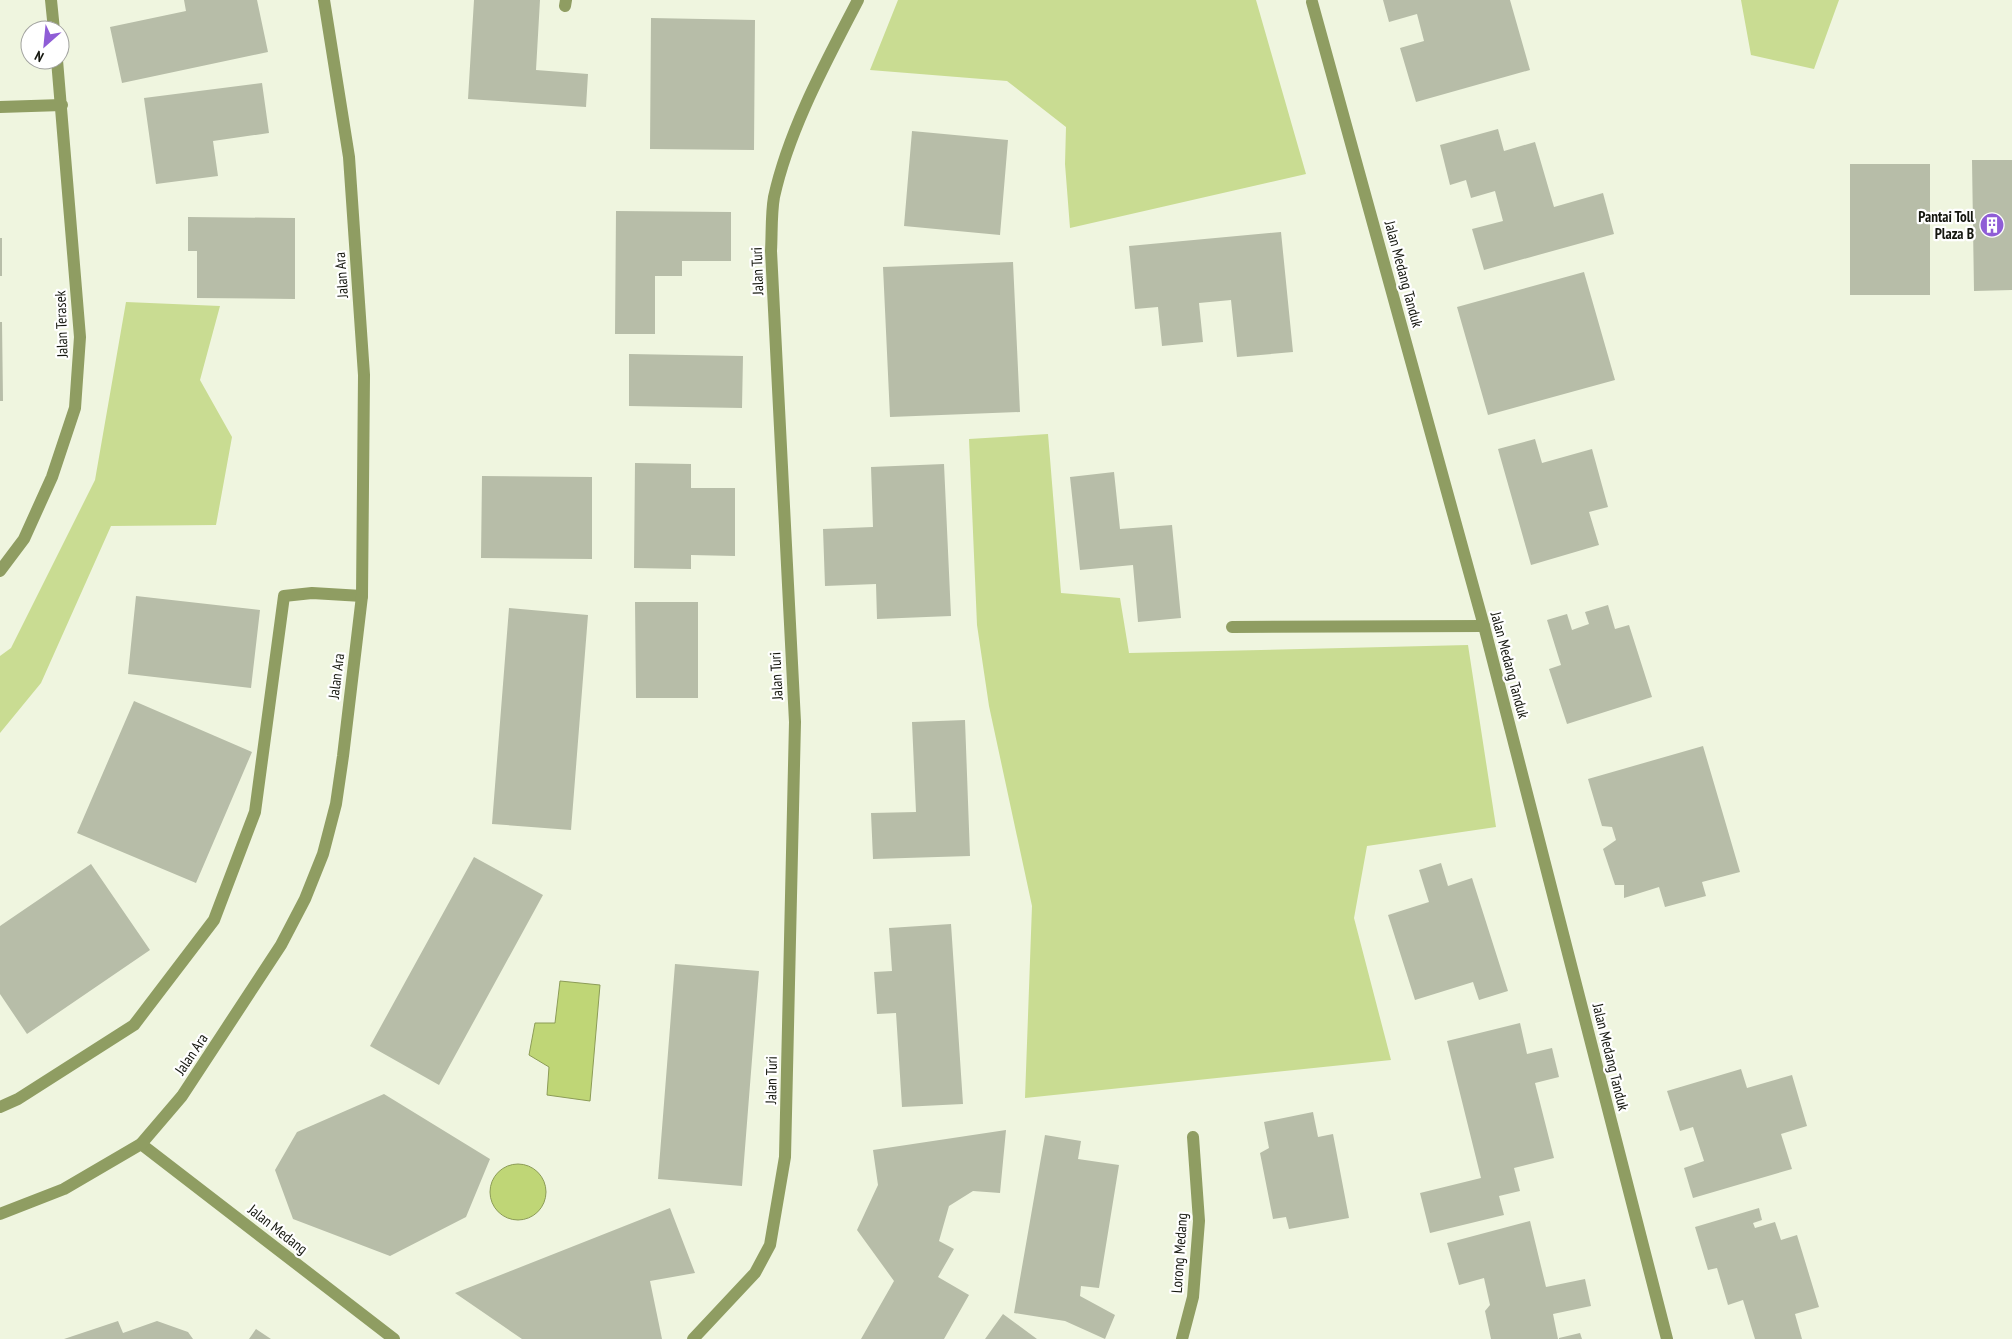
<svg xmlns="http://www.w3.org/2000/svg" width="2012" height="1339" viewBox="0 0 2012 1339" font-family="'PT Sans Narrow',sans-serif">
<rect width="100%" height="100%" fill="#eff5df"/>
<!-- green -->
<path fill="#c9dc92" d="M898,0H1256L1306,174L1070,228L1065,164L1066,127L1007,81L870,70Z
M1741,0H1839L1814,69L1751,55Z
M126,302L220,306L200,380L232,437L216,525L111,526L41,683L0,733V656L11,648L95,480Z
M1048,434L1061,593L1120,598L1129,653L1468,645L1496,827L1367,846L1354,918L1391,1060L1025,1098L1032,906L989,706L977,625L969,439Z"/>
<!-- water -->
<path fill="#bfd676" stroke="#8c9c57" d="M560,981L600,985L590,1101L547,1095L549,1067L529,1055L535,1023H555Z
M490 1192a28 28 0 1 1 56 0a28 28 0 1 1-56 0Z"/>
<!-- building -->
<path fill="#b7bda8" d="M184,0H257L268,52L122,83L110,27L186,11Z
M474,0H540L536,70L588,74L586,107L468,99Z
M1383,0H1510L1530,70L1416,102L1400,48L1424,41L1417,14L1389,22Z
M651,18L755,20L754,150L650,149Z
M262,83L269,133L213,141L218,176L156,184L144,98Z
M1498,129L1504,151L1535,142L1554,207L1603,193L1614,234L1484,270L1472,229L1503,221L1495,191L1471,198L1466,180L1450,185L1440,145Z
M912,131L1008,140L1000,235L904,226Z
M1972,160H2012V290L1974,291Z
M1850,164H1930V295H1850Z
M616,211L731,212V261H682V276H655V334H615Z
M188,217L295,218V299L197,298V251H188Z
M1281,232L1293,352L1237,357L1231,300L1199,303L1203,342L1162,346L1158,307L1135,309L1129,246Z
M0,238H2V276H0Z
M1013,262L1020,412L890,417L883,267Z
M1584,272L1615,380L1488,415L1457,307Z
M0,322H2L3,401H0Z
M629,354L743,356L742,408L629,406Z
M1535,439L1542,463L1592,449L1608,507L1589,512L1599,545L1531,565L1498,449Z
M635,463L691,464V488H735V556L691,555V569L634,568Z
M944,464L951,616L877,619L876,584L825,586L823,529L873,527L871,467Z
M1114,472L1120,529L1172,525L1181,618L1138,622L1133,565L1080,570L1070,477Z
M482,476L592,477V559L481,558Z
M136,596L260,610L251,688L128,674Z
M635,602H698V698H636Z
M1608,605L1615,629L1629,625L1652,697L1567,724L1549,669L1561,665L1547,620L1567,614L1572,630L1589,624L1585,612Z
M509,608L588,615L571,830L492,824Z
M134,701L252,752L196,883L77,833Z
M965,720L970,856L873,859L871,813L916,812L912,722Z
M1703,746L1740,872L1702,882L1706,896L1665,907L1659,887L1624,898V885H1615L1603,849L1616,840L1612,827L1602,826L1588,779Z
M474,857L543,895L439,1085L370,1046Z
M1441,863L1448,886L1472,878L1508,991L1479,1000L1473,982L1415,1000L1388,915L1429,902L1419,870Z
M91,864L150,950L27,1034L0,994V926Z
M951,924L963,1104L902,1107L896,1013L877,1014L874,972L892,971L889,928Z
M675,964L759,971L742,1186L658,1179Z
M1520,1023L1527,1054L1552,1048L1559,1077L1535,1083L1554,1158L1514,1168L1520,1191L1499,1196L1504,1215L1430,1233L1420,1193L1481,1178L1447,1041Z
M1741,1069L1747,1088L1792,1075L1807,1126L1781,1134L1792,1169L1693,1198L1684,1168L1704,1161L1693,1127L1680,1131L1667,1091Z
M384,1094L490,1159L466,1217L390,1256L293,1219L275,1170L297,1132Z
M1313,1112L1318,1137L1333,1134L1349,1218L1289,1229L1286,1217L1273,1219L1260,1153L1269,1148L1264,1122Z
M1006,1130L1000,1193L973,1191L949,1206L939,1241L954,1249L938,1277L969,1295L944,1339H861L894,1281L857,1230L878,1185L873,1150Z
M1045,1135L1081,1141L1078,1159L1119,1165L1099,1288L1081,1286L1080,1296L1115,1315L1105,1339L1065,1321L1014,1313Z
M670,1208L695,1273L650,1281L662,1339H522L455,1293Z
M1759,1208L1762,1220L1753,1223L1755,1228L1775,1222L1781,1240L1797,1235L1819,1307L1795,1314L1802,1339H1755L1743,1300L1728,1305L1717,1268L1708,1270L1695,1227Z
M1530,1221L1546,1287L1585,1279L1591,1306L1553,1314L1558,1339H1491L1485,1311L1490,1305L1484,1278L1459,1285L1447,1243Z
M1003,1314L1037,1339H985Z
M118,1321L123,1333L157,1321L188,1332L193,1339H64Z
M256,1329L271,1339H249Z
M1580,1333L1582,1339H1559V1338Z"/>
<g fill="none" stroke-linecap="round" stroke-linejoin="round">
<!-- service -->
<path stroke="#8f9d62" stroke-width="12" d="M565,6L566,0
M1232,627L1484,626
M0,1107L18,1099L134,1025L214,920L255,812L284,596L312,593L362,596"/>
<!-- minor -->
<path stroke="#8f9d62" stroke-width="12" d="M51,0L54,30
M1312,2L1484,626L1667,1339
M0,107L62,105
M0,571L24,539L52,477L75,408L80,337L57,60
M141,1144L394,1339
M693,1339L755,1273L770,1245L785,1157L795,722L771,251C772,234 771,214 774,197C789,129 826,62 858,0
M1182,1339L1193,1297L1199,1221L1193,1137"/>
<!-- tertiary -->
<path stroke="#8f9d62" stroke-width="12" d="M0,1214L64,1189L141,1144L182,1096L281,945L305,899L323,854L336,804L343,756L362,596L364,375L349,157L324,0"/>
</g>
<!-- icons -->
<defs>
<symbol id="building-disc" viewBox="-11 -11 22 22"><circle r="9.5" fill="#8f5dd6" stroke="#fff"/><path d="M-4-6H4V6H1V3H-1V6H-4ZM-2.5-4.3h1.7v1.8h-1.7ZM.8-4.3h1.7v1.8H.8ZM-2.5-1h1.7V.8h-1.7ZM.8-1h1.7V.8H.8Z" fill="#fff"/></symbol>
</defs>
<g fill-rule="evenodd">
<use href="#building-disc" x="1978" y="211" width="28" height="28"/>
</g>
<g text-anchor="middle" dominant-baseline="central" stroke-width="4.5" stroke-linejoin="round" paint-order="stroke">
<!-- poi labels -->
<g font-size="15" font-weight="bold" fill="#14160e" stroke="#fff" text-anchor="end">
<text x="1974" y="216">Pantai Toll<tspan x="1974" dy="17">Plaza B</tspan></text>
</g>
<!-- street labels -->
<g font-size="15" fill="#14160e" stroke="#fff">
<text transform="translate(757 271) rotate(-92)">Jalan Turi</text>
<text transform="translate(1404 274) rotate(75)">Jalan Medang Tanduk</text>
<text transform="translate(341 275) rotate(-94)">Jalan Ara</text>
<text transform="translate(61 324) rotate(-92)">Jalan Terasek</text>
<text transform="translate(1510 665) rotate(75)">Jalan Medang Tanduk</text>
<text transform="translate(336 676) rotate(-83)">Jalan Ara</text>
<text transform="translate(776 676) rotate(-93)">Jalan Turi</text>
<text transform="translate(191 1054) rotate(-56)">Jalan Ara</text>
<text transform="translate(1611 1057) rotate(76)">Jalan Medang Tanduk</text>
<text transform="translate(771 1080) rotate(-89)">Jalan Turi</text>
<text transform="translate(278 1229) rotate(38)">Jalan Medang</text>
<text transform="translate(1179 1253) rotate(-86)">Lorong Medang</text>
</g>
</g>
<!-- north arrow -->
<g transform="translate(45 45) rotate(207)"><circle r="24" fill="#ffffff" stroke="#a1a29f"/>
<path d="M0-4L9 19L0 12L-9 19Z" fill="#8f5dd6"/>
<text y="-8" font-size="14" font-weight="bold" text-anchor="middle" fill="#14160e">N</text>
</g>
</svg>
